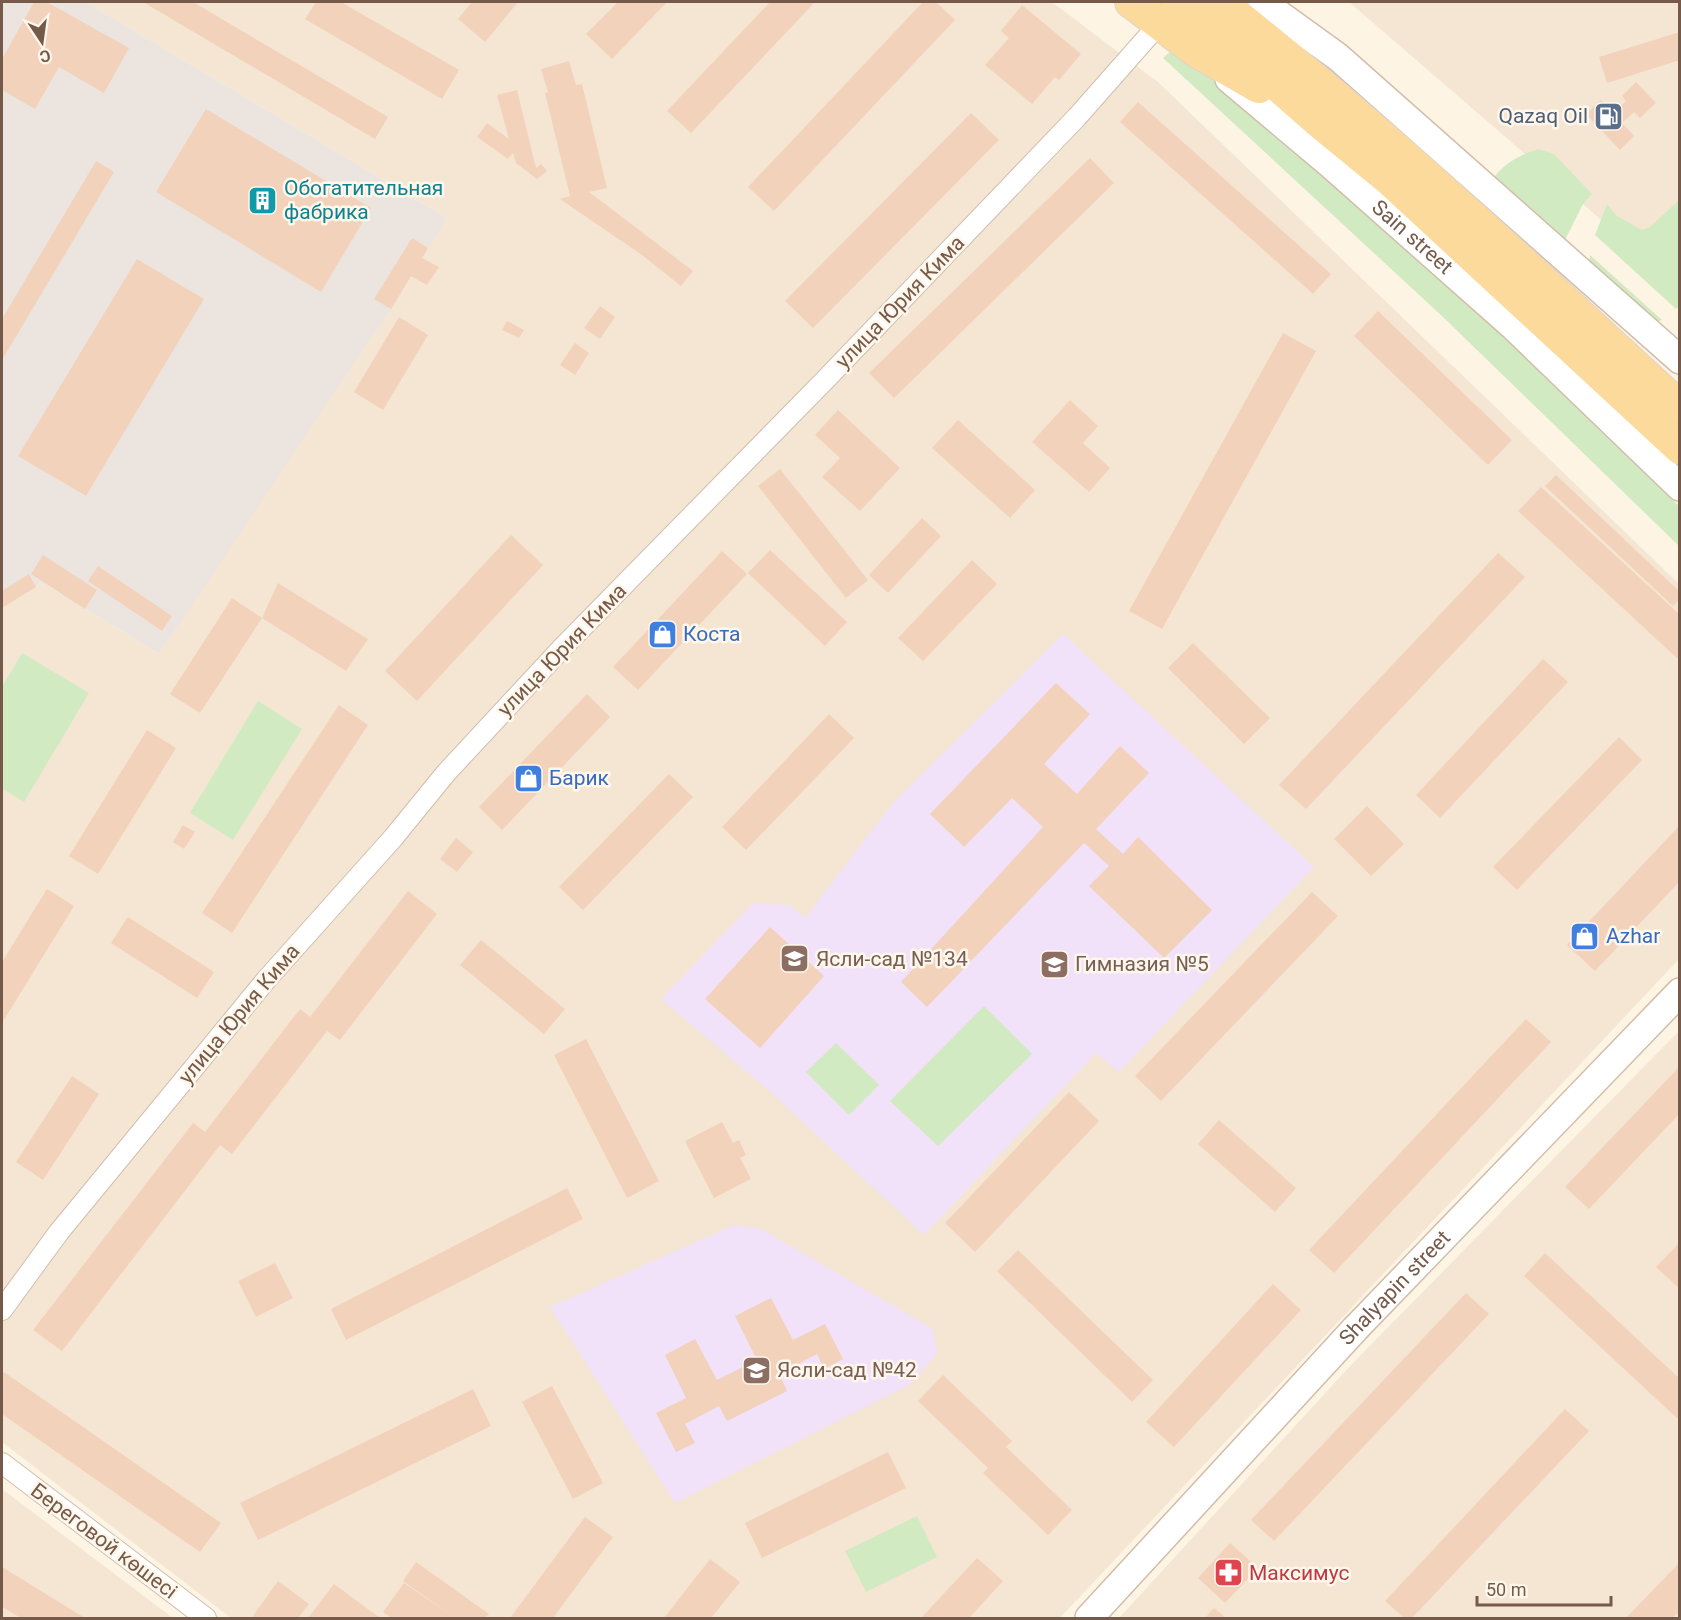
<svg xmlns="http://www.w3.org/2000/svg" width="1681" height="1620" viewBox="0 0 1681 1620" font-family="Roboto,sans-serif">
<rect width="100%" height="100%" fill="#fdf4e4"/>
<!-- residential -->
<path fill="#f4e6d3" d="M86,2H1052L1159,83L1679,584V959L1060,1618H231L2,1442V608L36,587L41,581L159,654L447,218Z
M1349,2H1679V288L1583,204Z
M1679,1031V1618H1119L1351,1365Z
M2,1489L173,1618H2Z"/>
<!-- industrial -->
<path fill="#ece5df" d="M2,2H86L447,218L391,309L159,654L41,581L36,587L2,608Z"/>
<!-- education -->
<path fill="#f1e1f9" d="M1063,634L1314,867L1119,1072L1096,1053L924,1235L768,1090L661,999L753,903L790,905L805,918L893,803Z
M734,1225L761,1229L933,1329L937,1354L909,1385L675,1503L550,1307Z"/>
<!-- green -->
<path fill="#d2eac2" d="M1179,44L1456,288L1679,506V546L1443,317L1163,58Z
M1538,149L1554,154L1592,194L1583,204L1564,242L1494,177C1506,162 1520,155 1538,149Z
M1679,200L1680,306L1676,309L1595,235L1607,204L1617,216L1642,230L1650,227Z
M1590,255L1662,320L1651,324L1589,269Z
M22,653L89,693L24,802L2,788V687Z
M258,701L302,729L233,840L190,813Z
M984,1006L1032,1054L938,1146L890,1101Z
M836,1043L879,1085L849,1115L806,1072Z
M917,1516L937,1557L866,1592L845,1551Z"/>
<!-- building -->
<path fill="#f2d2bb" d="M34,2H47L129,48L104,93L59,67L35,109L2,90V59Z
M143,2H193L388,117L375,139Z
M316,2H341L459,70L442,99L305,19Z
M472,2H518L485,42L458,19Z
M618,2H667L612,59L586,34Z
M770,2H815L691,133L667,111Z
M923,2H936L955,20L774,211L748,187Z
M1022,5L1081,54L1059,80L1055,77L1032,104L985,65L1009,38L1001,31Z
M1680,32V60L1607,83L1599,57Z
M569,61L576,85L582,84L607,188L589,192L693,271L681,286L642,255L560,199L570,196L545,93L548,92L541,69Z
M1636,82L1656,103L1640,118L1634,112L1622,123L1634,136L1620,150L1586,114L1601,100L1614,112L1626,101L1622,96Z
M517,90L536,168L541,164L547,171L537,179L516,163L513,153L508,159L477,137L487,123L509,139L497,95Z
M1138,102L1331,274L1313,294L1120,122Z
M206,109L371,208L321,292L156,192Z
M971,113L999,140L813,328L785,301Z
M1090,158L1114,183L894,398L869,373Z
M96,161L114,172L2,360V319Z
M412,238L428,248L422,258L439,267L427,285L411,276L391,309L374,299Z
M137,259L204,299L86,496L18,456Z
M600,306L615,317L600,339L584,328Z
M1378,311L1512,440L1488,465L1354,336Z
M399,317L428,335L383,410L354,392Z
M507,321L524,330L519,338L502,330Z
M1283,333L1316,351L1162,629L1129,611Z
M575,343L589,353L575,375L560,365Z
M1070,400L1098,426L1083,443L1110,468L1089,492L1032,442Z
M838,410L900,468L860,511L822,477L840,458L815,435Z
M958,420L1035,490L1010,518L932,448Z
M780,469L868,580L846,598L758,486Z
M1556,475L1680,592V599L1673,606L1545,486Z
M1541,487L1680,615V661L1518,511Z
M922,518L941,536L888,593L869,575Z
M511,535L543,565L417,701L385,671Z
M770,550L847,622L825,646L748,573Z
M722,551L747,574L638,690L613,667Z
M1498,553L1525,577L1306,809L1279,785Z
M43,555L97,590L85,609L31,574Z
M972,560L997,584L923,661L898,638Z
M98,566L172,616L162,631L88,581Z
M29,574L36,587L2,608V591Z
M278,583L368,639L346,671L262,618Z
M232,598L262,618L200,713L170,694Z
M1193,643L1270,718L1244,744L1168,668Z
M1543,659L1568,682L1440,818L1416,795Z
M1056,683L1090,714L1044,764L1077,794L1120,746L1149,773L1096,829L1123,854L1138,837L1212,910L1164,958L1089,886L1109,866L1084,843L927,1007L901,982L1043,827L1012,798L964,847L930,814Z
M587,694L610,717L502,830L479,807Z
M339,705L368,725L232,933L202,913Z
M829,714L854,738L746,850L722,827Z
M147,730L176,748L98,874L69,856Z
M1619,737L1642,760L1517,890L1493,867Z
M669,774L693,797L583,910L559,887Z
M1367,806L1404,844L1371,876L1334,839Z
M183,825L195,832L184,849L173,842Z
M1680,825V881L1595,971L1567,945Z
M456,838L473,852L457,872L440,859Z
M47,889L74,906L2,1023V962Z
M408,891L437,914L340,1040L327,1031L232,1154L220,1145L62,1351L33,1330L193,1123L205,1132L300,1009L310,1017Z
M1312,892L1338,916L1161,1101L1135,1076Z
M128,917L214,972L197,998L111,943Z
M770,927L824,976L760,1048L705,999Z
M481,940L565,1009L544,1034L460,965Z
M1526,1019L1551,1042L1334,1273L1309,1250Z
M586,1039L659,1181L627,1198L554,1055Z
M1680,1066V1113L1589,1209L1565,1187Z
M72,1076L99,1094L43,1180L16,1162Z
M1069,1092L1099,1121L975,1252L945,1223Z
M1219,1120L1296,1188L1275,1212L1198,1144Z
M722,1122L733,1143L739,1140L746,1155L740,1158L751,1179L714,1198L685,1141Z
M567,1188L583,1219L346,1340L331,1309Z
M1680,1242V1289L1656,1267Z
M1018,1250L1153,1380L1132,1402L997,1271Z
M1545,1253L1680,1379L1679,1420L1524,1276Z
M275,1263L293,1298L256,1317L238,1281Z
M1273,1284L1301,1310L1174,1447L1146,1422Z
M1466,1293L1489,1314L1274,1541L1251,1520Z
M771,1298L793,1340L825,1324L843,1359L824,1369L817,1354L779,1374L787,1391L727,1421L719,1406L685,1424L695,1443L676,1452L656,1413L686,1398L665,1355L695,1339L717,1380L757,1360L735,1316Z
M4,1372L221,1523L200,1552L2,1414V1375Z
M943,1375L1012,1441L1006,1447L1072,1510L1048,1535L983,1473L988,1468L918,1401Z
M552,1386L603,1483L573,1499L522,1402Z
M473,1389L491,1426L258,1540L240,1503Z
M1565,1409L1589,1431L1412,1618H1404L1385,1601Z
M888,1452L906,1488L762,1558L745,1523Z
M585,1517L613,1537L553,1618H510Z
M1230,1543L1258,1568L1225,1603L1198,1578Z
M977,1558L1003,1581L969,1618H921Z
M710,1559L740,1582L711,1618H664Z
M416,1562L489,1614L485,1618H392L383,1612L404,1583L454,1617L403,1581Z
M1680,1562V1611L1672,1618H1626Z
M2,1567L85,1618H21L2,1607Z
M278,1581L309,1604L298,1618H257L253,1616Z
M334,1584L380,1618H308Z
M1214,1608L1226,1618H1205Z"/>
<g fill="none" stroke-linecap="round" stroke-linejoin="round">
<defs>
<path id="street" d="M2,1310L59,1232L266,980L393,838L446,773L562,648L827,378L1077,117L1159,24
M2,1463L206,1618"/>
<g id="secondary">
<path d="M1262,2L1338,57L1680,360"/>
<path id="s1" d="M1229,79L1330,164L1514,327L1680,487"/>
<path id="s2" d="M1089,1618L1355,1329L1680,992"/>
</g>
<path id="primary" d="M1131,2L1196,51L1259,87
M1177,2L1217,32L1317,120L1389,179L1680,448
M1220,2C1380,128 1529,269 1680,407"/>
</defs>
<!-- street casing -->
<use href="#street" stroke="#d0bead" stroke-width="22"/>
<!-- secondary casing -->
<use href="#secondary" stroke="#d3bdaa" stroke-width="30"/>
<!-- primary casing -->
<use href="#primary" stroke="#dbd4d0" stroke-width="34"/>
<!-- street -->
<use href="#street" stroke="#fff" stroke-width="20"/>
<!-- secondary -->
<use href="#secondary" stroke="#fff" stroke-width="27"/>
<!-- primary -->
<use href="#primary" stroke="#fcda9c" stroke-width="32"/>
</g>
<!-- icons -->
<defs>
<symbol id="fuel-square" viewBox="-11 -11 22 22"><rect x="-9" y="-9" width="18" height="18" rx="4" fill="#5c6f8a" stroke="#fff7eb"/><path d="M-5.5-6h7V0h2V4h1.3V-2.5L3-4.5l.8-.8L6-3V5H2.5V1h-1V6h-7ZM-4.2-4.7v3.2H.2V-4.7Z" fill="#fff"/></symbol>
<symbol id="building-square" viewBox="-11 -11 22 22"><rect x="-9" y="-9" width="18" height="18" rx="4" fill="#0f9aa8" stroke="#fff7eb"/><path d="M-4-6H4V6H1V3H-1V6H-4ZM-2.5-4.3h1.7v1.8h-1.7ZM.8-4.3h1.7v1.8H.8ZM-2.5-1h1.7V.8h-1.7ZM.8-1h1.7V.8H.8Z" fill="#fff"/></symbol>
<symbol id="shop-square" viewBox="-11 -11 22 22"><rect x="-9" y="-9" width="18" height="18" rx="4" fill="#3f7fe0" stroke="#fff7eb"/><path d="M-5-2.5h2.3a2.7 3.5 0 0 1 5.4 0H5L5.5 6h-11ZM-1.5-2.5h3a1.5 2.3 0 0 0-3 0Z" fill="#fff"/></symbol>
<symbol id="school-square" viewBox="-11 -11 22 22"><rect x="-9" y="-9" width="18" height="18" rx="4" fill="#8d6e63" stroke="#fff7eb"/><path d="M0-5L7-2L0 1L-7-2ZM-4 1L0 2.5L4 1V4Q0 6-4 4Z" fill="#fff"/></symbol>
<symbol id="pharmacy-square" viewBox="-11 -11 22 22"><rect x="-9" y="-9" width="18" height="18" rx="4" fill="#e0444e" stroke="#fff7eb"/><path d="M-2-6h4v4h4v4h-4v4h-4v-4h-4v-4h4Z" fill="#fff"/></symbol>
</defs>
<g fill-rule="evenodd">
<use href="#fuel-square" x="1592" y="100" width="33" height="33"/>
<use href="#building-square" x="246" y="184" width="33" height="33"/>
<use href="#shop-square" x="646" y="618" width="33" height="33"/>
<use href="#shop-square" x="512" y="762" width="33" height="33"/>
<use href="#shop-square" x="1568" y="920" width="33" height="33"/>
<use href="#school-square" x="778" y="942" width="33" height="33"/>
<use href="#school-square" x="1038" y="948" width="33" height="33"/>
<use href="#school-square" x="740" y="1354" width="33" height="33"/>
<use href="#pharmacy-square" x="1212" y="1556" width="33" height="33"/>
</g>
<g text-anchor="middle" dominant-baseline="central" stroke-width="5" stroke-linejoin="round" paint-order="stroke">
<!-- service labels -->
<g font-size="21" fill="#4e5e75" stroke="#fff7eb" text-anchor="end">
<text x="1588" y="116">Qazaq Oil</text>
</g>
<!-- culture labels -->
<g font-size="21" fill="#0d838f" stroke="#fff7eb" text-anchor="start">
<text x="284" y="188">Обогатительная<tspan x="284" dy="24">фабрика</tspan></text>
</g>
<!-- street labels -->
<g font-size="21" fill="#765a49" stroke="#fff7eb">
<text stroke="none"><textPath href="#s1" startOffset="242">Sain street</textPath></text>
<text transform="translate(900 302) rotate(-46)">улица Юрия Кима</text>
<text transform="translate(562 650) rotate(-46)">улица Юрия Кима</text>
<text transform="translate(239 1014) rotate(-50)">улица Юрия Кима</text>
<text stroke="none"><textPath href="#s2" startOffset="450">Shalyapin street</textPath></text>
<text transform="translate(104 1541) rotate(37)">Береговой көшесі</text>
</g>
<!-- shop labels -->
<g font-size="21" fill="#366cbe" stroke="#fff7eb" text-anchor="start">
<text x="683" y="634">Коста</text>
<text x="549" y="778">Барик</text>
<text x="1606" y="936">Azhar</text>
</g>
<!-- education labels -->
<g font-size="21" fill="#785e54" stroke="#fff7eb" text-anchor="start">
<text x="816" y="959">Ясли-сад №134</text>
<text x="1075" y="964">Гимназия №5</text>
<text x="777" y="1370">Ясли-сад №42</text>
</g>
<!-- health labels -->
<g font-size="21" fill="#be3a42" stroke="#fff7eb" text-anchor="start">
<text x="1249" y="1573">Максимус</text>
</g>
</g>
<!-- border -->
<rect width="1681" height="1620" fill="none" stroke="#765a49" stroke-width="6"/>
<!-- north arrow -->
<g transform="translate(42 42) rotate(167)" stroke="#fff7eb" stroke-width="4.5" paint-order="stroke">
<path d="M0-4.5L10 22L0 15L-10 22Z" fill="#765a49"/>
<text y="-9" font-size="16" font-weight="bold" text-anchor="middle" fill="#765a49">С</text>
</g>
<!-- scale -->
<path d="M1477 1596v9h134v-9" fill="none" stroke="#765a49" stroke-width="3"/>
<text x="1486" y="1596" font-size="18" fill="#765a49" stroke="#fff7eb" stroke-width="4.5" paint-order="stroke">50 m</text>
</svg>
